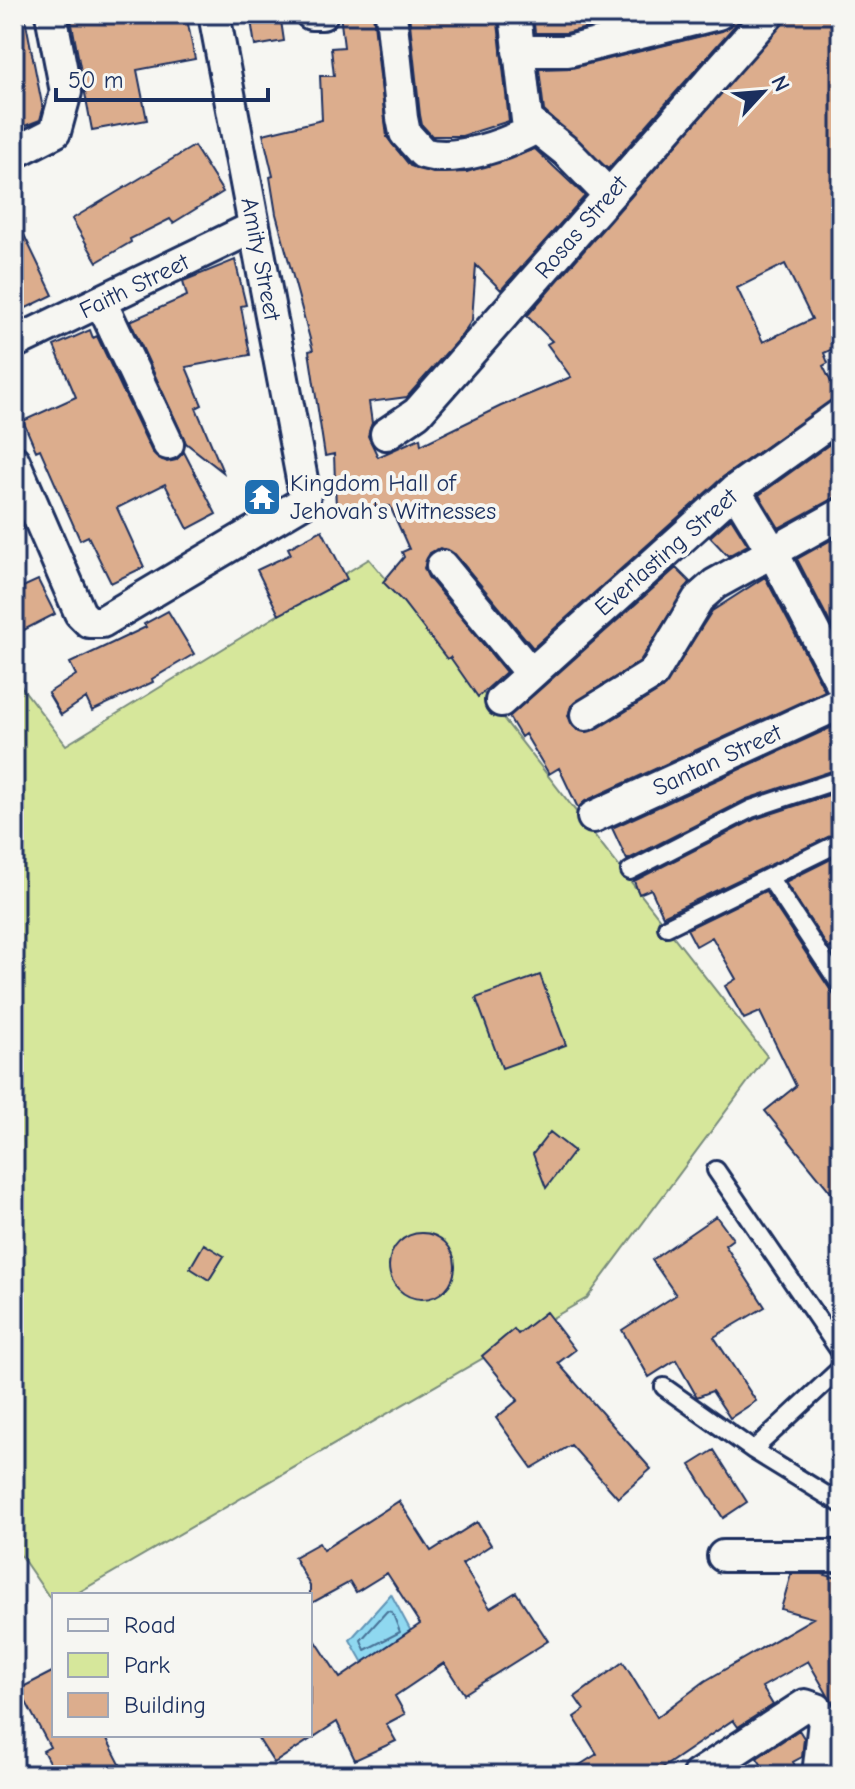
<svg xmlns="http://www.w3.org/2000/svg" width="855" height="1789" viewBox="0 0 855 1789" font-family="'Comic Neue',sans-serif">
<rect width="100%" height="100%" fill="#f6f6f2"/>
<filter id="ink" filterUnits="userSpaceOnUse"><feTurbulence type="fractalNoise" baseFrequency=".0125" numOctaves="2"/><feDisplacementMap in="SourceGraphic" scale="16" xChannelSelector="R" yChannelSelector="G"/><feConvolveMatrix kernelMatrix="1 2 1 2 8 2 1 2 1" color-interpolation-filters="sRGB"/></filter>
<g filter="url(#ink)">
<!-- green -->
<path fill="#d6e79b" stroke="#788b7c" stroke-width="2" d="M369,559L485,695L767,1056L587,1298L74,1595H54V1604L14,1546V677L66,745Z"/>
<!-- water -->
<path fill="#8fd8f0" stroke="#6194b6" stroke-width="2" d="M391,1594L413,1635L363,1663L350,1640Z"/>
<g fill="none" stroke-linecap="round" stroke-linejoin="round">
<!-- shore -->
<path stroke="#497398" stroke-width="2" d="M387,1611L392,1612L400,1632L365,1650L361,1640Z"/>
</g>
<!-- building -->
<path fill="#dcad8d" stroke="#1b2f5e" stroke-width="2" fill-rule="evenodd" d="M70,14H186L195,59L137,70L147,120L92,130Z
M250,14H280L284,41L255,46Z
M340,14H373L387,137L410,166L433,173L467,172L535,149L585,196L501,290L476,265L472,320L462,335L407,397L369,402L372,423L368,436L378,457L420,438L421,445L501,406L571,377L547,344L552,341L527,316L787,18L795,14H841V345L824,353L828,363L823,366L838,396L723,477L533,648L455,554L440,548L430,553L424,568L428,577L506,672L478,697L450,657L447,659L403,602L383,582L404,557L402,552L409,549L390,506L336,509L334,454L325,456L309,351L313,350L276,214L270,177L273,176L263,134L322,120L320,76H334L331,48L344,47ZM785,264L812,319L763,342L737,288Z
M409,14H497L509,121L462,136H432L422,125L420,115Z
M533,14H643L566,33H535Z
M735,14H745L608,169L544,111L539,69L572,68L722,31L731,26Z
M25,18L43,109L40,120L14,130V19Z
M194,146L223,192L173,223L170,219L130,239L131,242L97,262L72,219Z
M14,214L53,295L14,314Z
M235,260L246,305L241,306L250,355L186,367L202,405L196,408L223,472L186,443L130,321L187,296L183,281Z
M90,330L93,338L97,336L152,452L167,462L176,460L184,452L216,514L188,529L165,484L117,508L144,567L111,583L88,536L80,540L40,449L36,451L23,421L76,397L54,346Z
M841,436V494L779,528L759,495Z
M731,518L748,545L728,556L710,537Z
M322,530L347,579L279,615L257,570L291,554L288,548Z
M833,539L841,556V644L797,559Z
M676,568L690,582L640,661L571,706L568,716L577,730H595L662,689L712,611L765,577L825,691L585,801L578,808L559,768L549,774L525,734L521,737L509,717Z
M38,580L55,614L14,635V591Z
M168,611L194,654L152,679L153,682L92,711L86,698L61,715L48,693L76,675L70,663L146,627L144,624Z
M841,723V768L747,799L627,860L612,828Z
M841,791V831L663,916L651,889L639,894L634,881L755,819Z
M841,854V941L829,949L785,882Z
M765,891L841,1006V1205L765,1111L796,1086L760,1012L744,1019L725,986L736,979L712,937L696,946L687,929Z
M540,975L566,1045L502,1068L476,998Z
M550,1132L574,1151L546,1188L533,1154Z
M716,1216L733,1239L725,1245L765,1307L714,1337L756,1401L730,1418L712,1391L697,1397L676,1360L649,1377L622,1330L676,1295L652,1260Z
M389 1266a33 33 0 1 1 66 0a33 33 0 1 1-66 0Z
M204,1244L224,1256L209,1280L190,1268Z
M546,1312L575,1350L558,1363L651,1469L618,1498L571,1445L532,1468L496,1418L518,1400L482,1356L514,1329L518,1334Z
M714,1450L747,1502L723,1518L690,1465Z
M399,1501L431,1551L477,1522L491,1545L462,1564L490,1608L516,1592L548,1641L464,1694L444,1663L395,1696L405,1714L386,1724L396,1741L355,1760L337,1722L274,1763L256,1735H310V1632L340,1678L420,1624L387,1573L356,1592L350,1582L310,1604V1586L294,1557L319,1543L323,1550Z
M791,1574H822L841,1579V1718L808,1661L762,1687L773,1705L738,1727L733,1720L652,1775H564L597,1754L574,1717L584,1710L575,1697L623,1662L657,1717L705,1681L813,1618L781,1609Z
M54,1671V1735H105L121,1766L105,1775H56L43,1751L50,1747L19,1689Z
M799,1730L804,1738L802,1757L793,1762L800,1775H768L757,1758Z"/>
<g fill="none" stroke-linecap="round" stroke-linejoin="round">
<defs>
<path id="service" d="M630,871L751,809L841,779
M769,877L841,986
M667,927L841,842
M716,1170L841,1353
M664,1387L753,1450L841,1504
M753,1450L841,1368"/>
<path id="minor" d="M311,14H322
M391,14L402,118L405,133L423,153C456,163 506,145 536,128
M515,14L527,120L567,152L609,195
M518,51H568L718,14
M14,153L55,132L66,92L51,14
M101,302L168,444
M14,343L254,227
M386,434L417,413L769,14
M14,461L80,613L89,622H102L302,503L305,495L214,14
M735,490L772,551L841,683
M442,566L531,674
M501,701L735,490L841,414
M586,715L653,674L698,599L715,584L841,514
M593,817L841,703
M723,1556H841
M698,1775L805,1705L817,1709L824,1721L818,1775"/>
</defs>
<!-- service casing -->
<use href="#service" stroke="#1b2f5e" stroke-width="22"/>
<!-- minor casing -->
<use href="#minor" stroke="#1b2f5e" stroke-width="36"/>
<!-- service -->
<use href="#service" stroke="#f6f6f2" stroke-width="16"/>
<!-- minor -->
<use href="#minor" stroke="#f6f6f2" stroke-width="30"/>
</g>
</g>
<!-- icons -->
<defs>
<symbol id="temple-square" viewBox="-11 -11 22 22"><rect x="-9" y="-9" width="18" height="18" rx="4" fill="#1f6fb2" stroke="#f6f6f2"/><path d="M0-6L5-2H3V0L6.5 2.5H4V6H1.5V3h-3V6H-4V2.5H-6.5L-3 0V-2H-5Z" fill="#fff"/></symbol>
</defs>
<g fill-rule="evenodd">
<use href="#temple-square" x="240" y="475" width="44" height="44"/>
</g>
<g text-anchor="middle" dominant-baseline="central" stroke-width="8" stroke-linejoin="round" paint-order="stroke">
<!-- street labels -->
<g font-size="24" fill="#1b2f5e" stroke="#f6f6f2">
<text transform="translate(581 227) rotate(-49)">Rosas Street</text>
<text transform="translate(261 259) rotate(79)">Amity Street</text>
<text transform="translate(134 286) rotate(-26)">Faith Street</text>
<text transform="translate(666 552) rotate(-41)">Everlasting Street</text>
<text transform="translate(717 760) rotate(-25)">Santan Street</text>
</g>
<!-- poi labels -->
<g font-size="24" fill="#1b2f5e" stroke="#f6f6f2" text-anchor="start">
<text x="290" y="483">Kingdom Hall of<tspan x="290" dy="28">Jehovah's Witnesses</tspan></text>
</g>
</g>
<!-- margin -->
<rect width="855" height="1789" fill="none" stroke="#f6f6f2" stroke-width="48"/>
<rect x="24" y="24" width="807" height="1741" fill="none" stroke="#1b2f5e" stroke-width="3" filter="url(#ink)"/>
<!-- legend -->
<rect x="52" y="1593" width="260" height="144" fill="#f6f6f2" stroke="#9ea6b7" stroke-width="2"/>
<rect x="68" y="1619" width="40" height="12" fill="#f6f6f2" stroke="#9ea6b7" stroke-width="2"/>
<text x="124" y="1633" font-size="24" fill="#1b2f5e">Road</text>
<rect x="68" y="1653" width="40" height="24" fill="#d6e79b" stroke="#9ea6b7" stroke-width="2"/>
<text x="124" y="1673" font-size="24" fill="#1b2f5e">Park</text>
<rect x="68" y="1693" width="40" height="24" fill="#dcad8d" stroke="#9ea6b7" stroke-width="2"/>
<text x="124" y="1713" font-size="24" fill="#1b2f5e">Building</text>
<!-- north arrow -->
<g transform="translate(763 92) rotate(64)" stroke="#f6f6f2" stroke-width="6" paint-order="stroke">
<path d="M0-6L14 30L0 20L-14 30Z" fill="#1b2f5e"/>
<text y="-12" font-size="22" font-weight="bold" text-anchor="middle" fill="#1b2f5e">N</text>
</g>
<!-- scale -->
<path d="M56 88v12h212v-12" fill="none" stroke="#1b2f5e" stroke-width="4"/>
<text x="68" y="88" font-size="24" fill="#1b2f5e" stroke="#f6f6f2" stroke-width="6" paint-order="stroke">50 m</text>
</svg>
